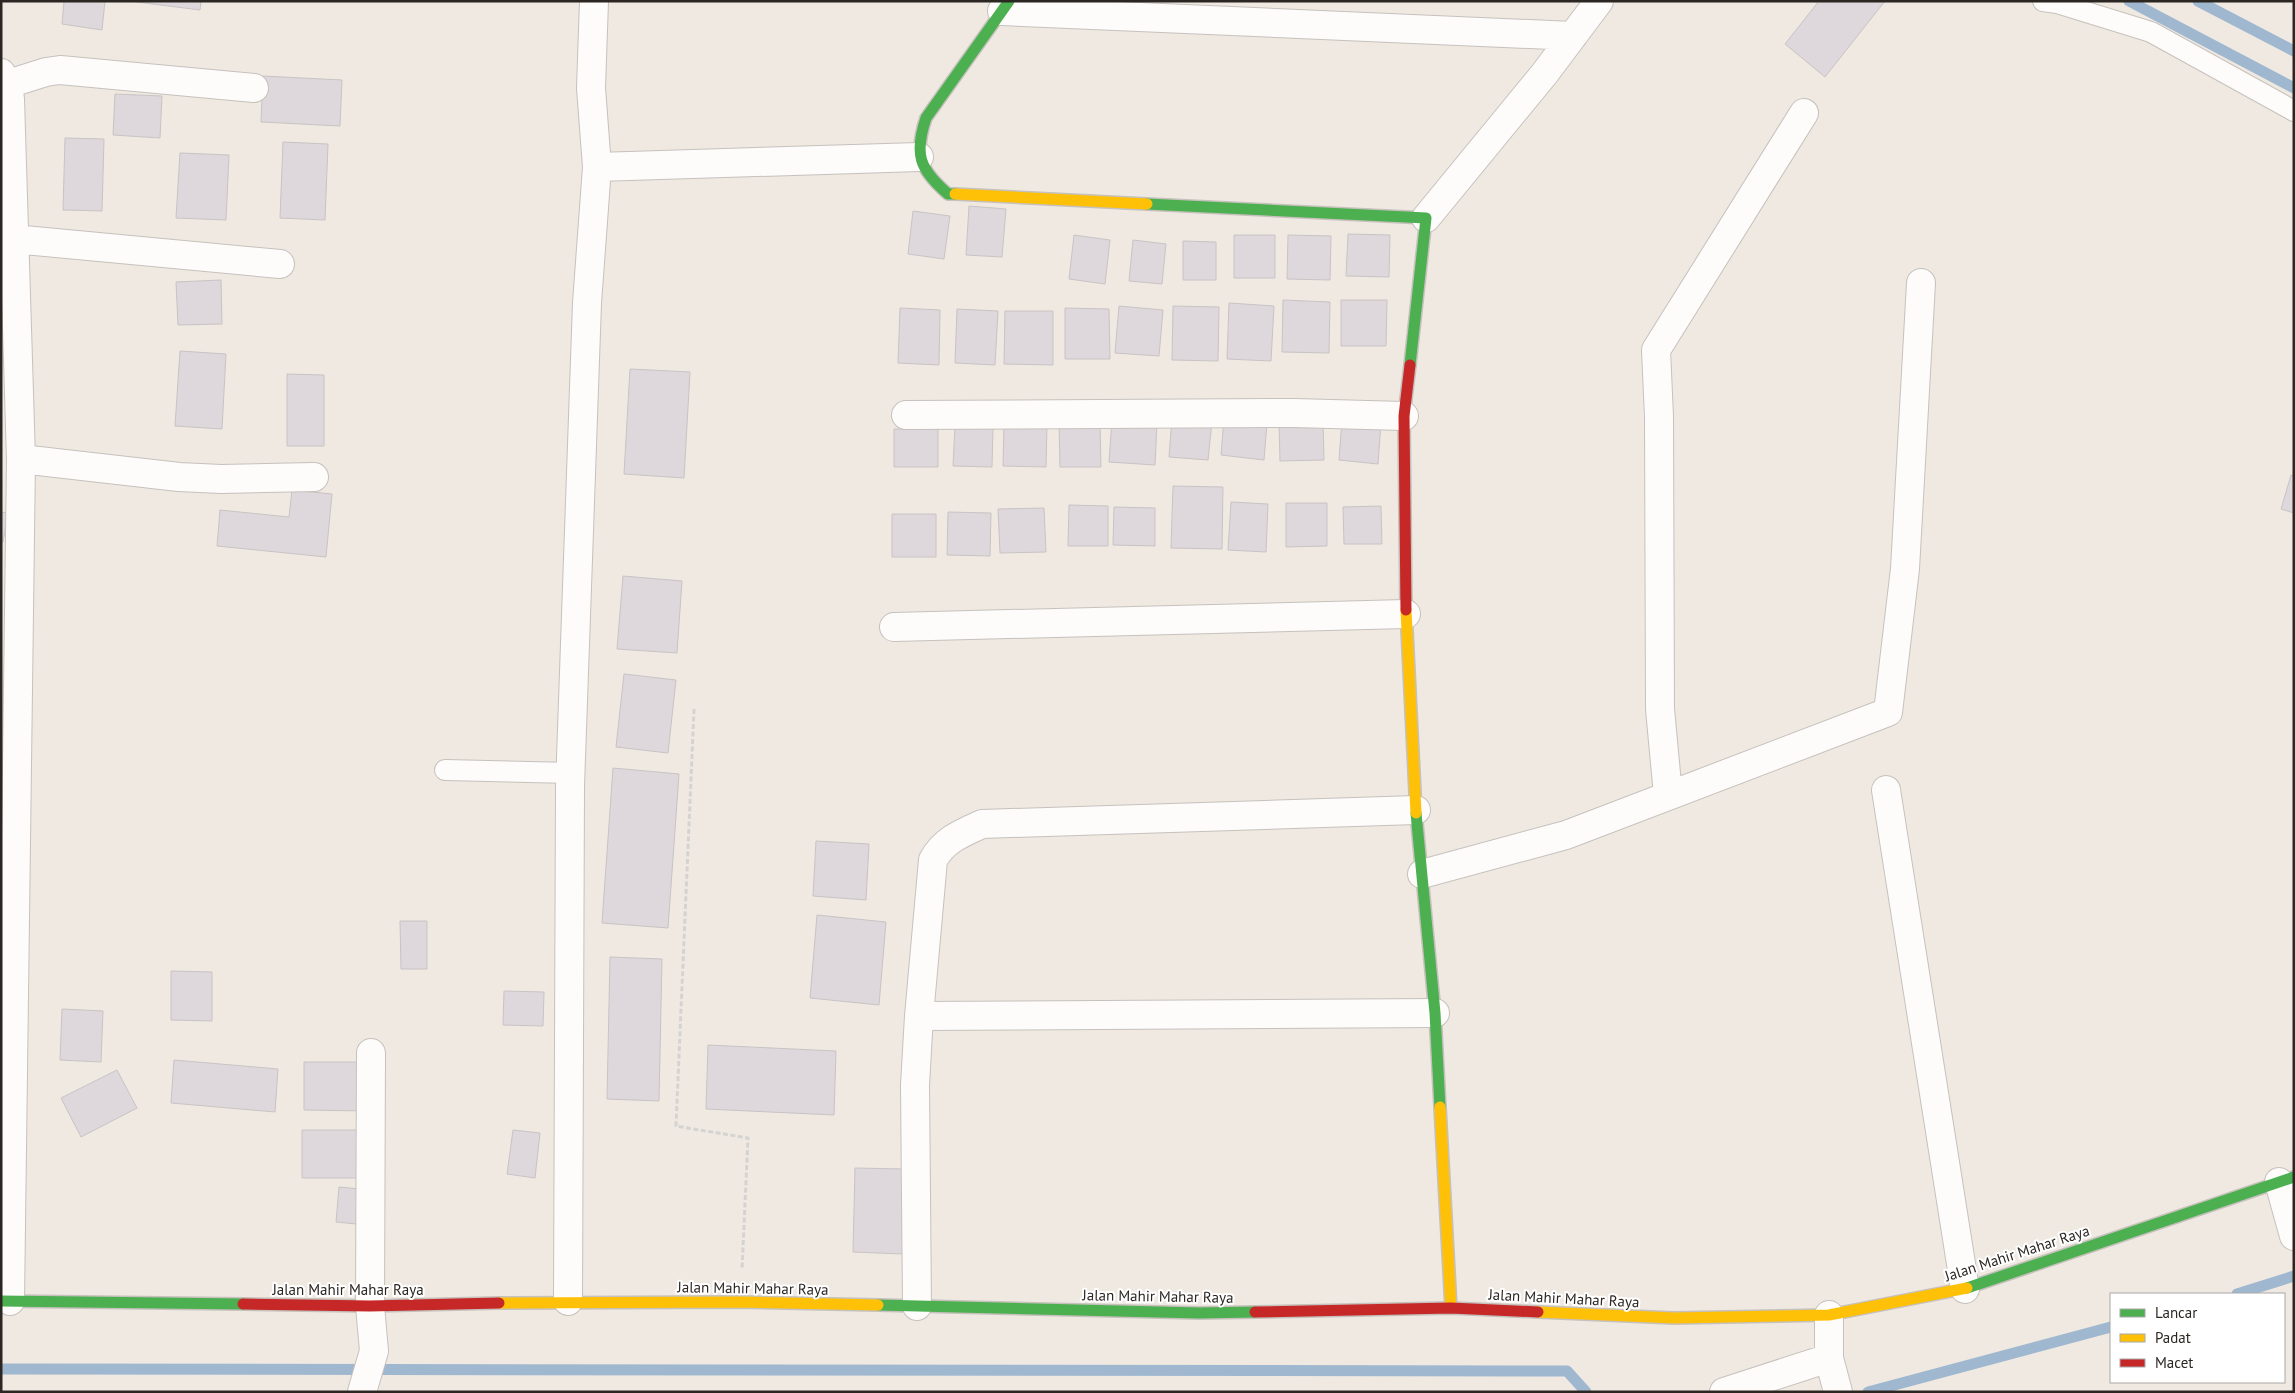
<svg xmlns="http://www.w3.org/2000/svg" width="2295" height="1393" viewBox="0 0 2295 1393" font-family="'PT Sans',sans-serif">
<rect width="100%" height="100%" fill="#efe9e2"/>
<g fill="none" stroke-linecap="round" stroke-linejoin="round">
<!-- stream -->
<path stroke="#9fb8cf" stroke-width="11" d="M2129,1L2294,88
M2198,1L2294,51
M2237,1294L2294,1276
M1,1369L1567,1371L1586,1392
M1868,1392L2111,1327"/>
</g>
<!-- building -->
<path fill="#ded7dc" stroke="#c8c4c4" d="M64,1H105L102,30L62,24Z
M129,1H201L200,10Z
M1819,1H1885L1825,77L1785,44Z
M263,76L342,80L340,126L261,122Z
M115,94L162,96L160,138L113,135Z
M65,138L104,139L102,211L63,210Z
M283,142L328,144L325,220L280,218Z
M180,153L229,155L226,220L176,218Z
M969,206L1006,209L1002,257L966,255Z
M913,211L950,216L944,259L908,254Z
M1348,234L1390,235L1389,277L1346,276Z
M1074,235L1110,240L1105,284L1069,279Z
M1234,235H1275V278H1234Z
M1288,235L1331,236L1330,280L1287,279Z
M1133,240L1166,244L1162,284L1129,281Z
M1183,241L1216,242V280H1183Z
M221,280L222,324L178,325L176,282Z
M1283,300L1330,302L1329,353L1282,352Z
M1341,300H1387L1386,346H1341Z
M1229,303L1274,306L1271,361L1227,359Z
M1119,306L1163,310L1159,356L1115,353Z
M1173,306L1219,307L1218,361L1172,360Z
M900,308L940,310L939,365L898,363Z
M1065,308L1109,309L1110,359H1065Z
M957,309L998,311L995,365L955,363Z
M1005,311H1053V365L1004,364Z
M180,351L226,354L222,429L175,426Z
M630,369L690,372L684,478L624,474Z
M287,374L324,375V446H287Z
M1172,418L1212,421L1208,460L1169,457Z
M1224,418L1267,423L1264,460L1221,455Z
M1112,419L1157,422L1155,465L1109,462Z
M1342,419L1381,422L1378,464L1339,460Z
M1323,421L1324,460L1280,461L1279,422Z
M1059,423H1100L1101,467H1060Z
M1004,424L1047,425L1046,467L1003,466Z
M955,426L993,428L992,467L953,466Z
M894,429H938V467H894Z
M2291,475L2294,476V513L2281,509Z
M1173,486L1223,487L1222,549L1171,548Z
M292,490L332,494L326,557L217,546L220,510L289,517Z
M1231,502L1268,504L1266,552L1228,550Z
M1286,503H1327V546L1286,547Z
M1069,505L1108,506V546H1068Z
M1381,506L1382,544H1344L1343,507Z
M1114,507L1155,508V546L1113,545Z
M1044,508L1046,552L1000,553L998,509Z
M1,512L8,513L3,542L1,541Z
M948,512L991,513L990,556L947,555Z
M892,514H936V557H892Z
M623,576L682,581L677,653L617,649Z
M624,674L676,680L668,753L616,747Z
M613,768L679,774L668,928L602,923Z
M816,841L869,844L866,900L813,896Z
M817,915L886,922L879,1005L810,998Z
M400,921H427V969H401Z
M610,957L662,959L659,1101L607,1099Z
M171,971L212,972V1021L171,1020Z
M504,991L544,992L543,1026L503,1025Z
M62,1009L103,1011L101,1062L60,1060Z
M708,1045L836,1051L834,1115L706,1109Z
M174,1060L278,1069L275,1112L171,1103Z
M304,1062H367L368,1111L304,1110Z
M117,1070L137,1108L81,1137L61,1098Z
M302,1130H365V1178H302Z
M513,1130L540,1133L535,1178L507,1174Z
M855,1168L905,1169L903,1254L853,1252Z
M339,1187L370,1190L367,1225L336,1222Z"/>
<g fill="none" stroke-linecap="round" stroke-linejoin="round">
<defs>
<path id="lane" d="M2043,1L2057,3L2151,32L2294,111
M445,770L571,773"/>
<path id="street" d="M1002,11L1573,36
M1,73L8,84L10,99L21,459L10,1301
M8,84L46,72L60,70L254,88
M597,167L919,157
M1426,218L1545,73L1599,1
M13,239L280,264
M906,415L1294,413L1404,416
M21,459L179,477L221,479L314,477
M894,627L1406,614
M1886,790L1965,1289
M1668,795L1660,709L1659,417L1656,350L1804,113
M1416,810L982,824C962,833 944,840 933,860L919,1016L1435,1013
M1422,874L1566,835L1888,712L1905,569L1921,283
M2279,1182L2294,1236
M568,1301L570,786L587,303L597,167L591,88L594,1
M917,1306L915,1085L919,1016
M1829,1315V1358L1838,1392
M362,1392L374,1351L370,1306L371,1053
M1724,1392L1829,1358"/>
<path id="fast" d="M955,194H948C919,169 914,154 926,118L1009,1
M1147,204L1426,218L1410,365
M1416,813L1435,1013L1440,1107
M1967,1288L2294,1177
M1,1301L243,1304
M878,1305L1199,1313L1255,1312"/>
<path id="slow" d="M955,194L1147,204
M1406,610L1416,813
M1440,1107L1451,1308
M499,1303L740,1302L878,1305
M1538,1312L1674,1318L1829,1315L1967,1288"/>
<path id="jam" d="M1406,610L1404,416L1410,365
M243,1304L370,1306L499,1303
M1255,1312L1451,1308L1538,1312"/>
</defs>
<!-- lane casing -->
<use href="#lane" stroke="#c6c1bc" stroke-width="22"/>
<!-- street casing -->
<use href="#street" stroke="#c6c1bc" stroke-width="30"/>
<!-- fast casing -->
<use href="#fast" stroke="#c6c1bc" stroke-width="14"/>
<!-- slow casing -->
<use href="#slow" stroke="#c6c1bc" stroke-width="14"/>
<!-- jam casing -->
<use href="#jam" stroke="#c6c1bc" stroke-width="14"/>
<!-- path -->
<path stroke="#d5d3d1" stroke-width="3" stroke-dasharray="5 2.5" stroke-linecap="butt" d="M694,709L676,1126L748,1138L742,1270"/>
<!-- lane -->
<use href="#lane" stroke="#fdfcfb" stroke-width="20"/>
<!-- street -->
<use href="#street" stroke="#fdfcfb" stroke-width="28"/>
<!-- fast -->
<use href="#fast" stroke="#4caf50" stroke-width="11"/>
<!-- slow -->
<use href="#slow" stroke="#ffc107" stroke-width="11"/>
<!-- jam -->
<use href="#jam" stroke="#c62828" stroke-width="11"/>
</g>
<g text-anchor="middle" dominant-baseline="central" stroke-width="4" stroke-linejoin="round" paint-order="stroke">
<!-- street labels -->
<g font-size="15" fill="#2b2622" stroke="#fff">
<text transform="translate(2017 1253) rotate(-18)">Jalan Mahir Mahar Raya</text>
<text transform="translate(753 1288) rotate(1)">Jalan Mahir Mahar Raya</text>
<text x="348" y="1289">Jalan Mahir Mahar Raya</text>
<text transform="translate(1158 1296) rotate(1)">Jalan Mahir Mahar Raya</text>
<text transform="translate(1564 1298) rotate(3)">Jalan Mahir Mahar Raya</text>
</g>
</g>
<!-- border -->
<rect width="2295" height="1393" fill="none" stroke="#2b2622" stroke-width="5"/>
<!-- legend -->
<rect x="2110" y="1293" width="175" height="90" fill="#ffffff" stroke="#aaa8a7"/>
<rect x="2120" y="1309" width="25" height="8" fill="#4caf50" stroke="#aaa8a7"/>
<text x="2155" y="1318" font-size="15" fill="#2b2622">Lancar</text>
<rect x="2120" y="1334" width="25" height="8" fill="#ffc107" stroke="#aaa8a7"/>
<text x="2155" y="1343" font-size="15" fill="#2b2622">Padat</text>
<rect x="2120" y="1359" width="25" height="8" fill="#c62828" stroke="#aaa8a7"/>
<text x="2155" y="1368" font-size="15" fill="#2b2622">Macet</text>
</svg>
